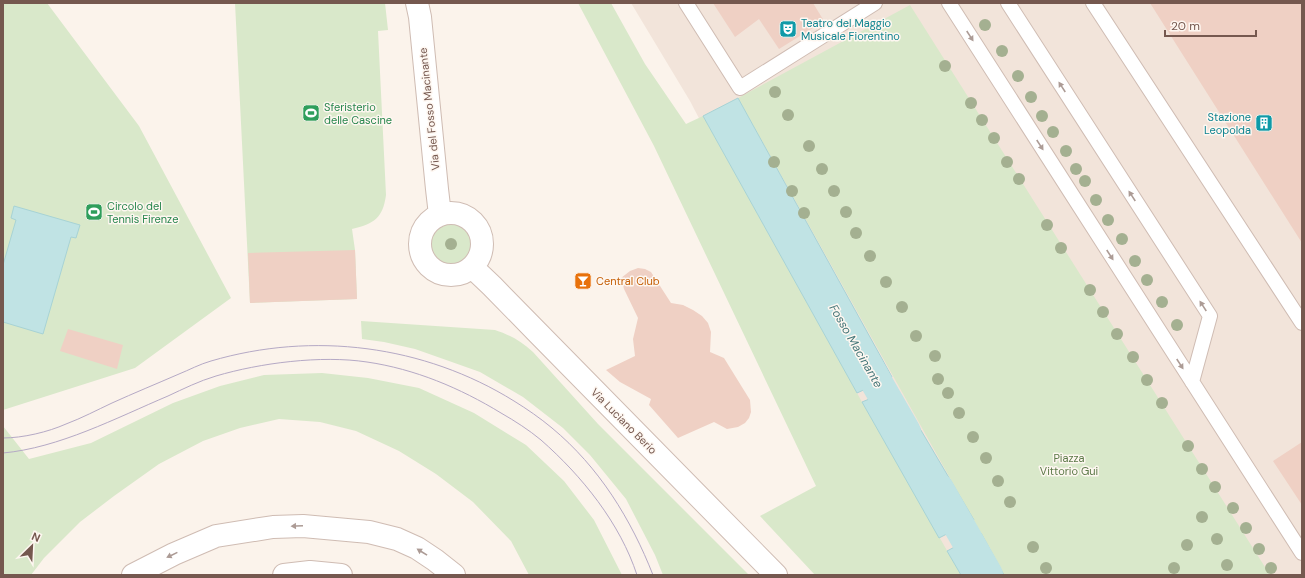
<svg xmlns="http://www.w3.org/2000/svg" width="1305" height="578" viewBox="0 0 1305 578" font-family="'DM Sans',sans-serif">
<rect width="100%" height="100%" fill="#fbf3eb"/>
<!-- residential -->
<path fill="#f2e4da" d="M631,3H1302V575H937L690,101Z"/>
<!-- green -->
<path fill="#d9e8ca" d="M3,3H47L139,126L231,298L135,368L3,410Z
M235,3H385L388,30L378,31L386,195C383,218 374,224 352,229L355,250L357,299L250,303Z
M578,3H611L645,64L686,124L703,116L862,402L961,575H815L760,516L816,486L654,146Z
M910,5L1270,575H1004L738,98Z
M425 244a26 26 0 1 1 52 0a26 26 0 1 1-52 0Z
M361,321L495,330C510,335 521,341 533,352L598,424L749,575H663L655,555L626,499L590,455L563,428L523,397L480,372L449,361L415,349L384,342L362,339Z
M322,373L368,378L419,388L474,413L526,445L564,481L594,520L622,575H529L511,541L473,502L436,474L399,451L356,431L320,422L279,419L240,428L203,441L159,464L114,496L80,522L44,558L31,575H3V426L29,459L91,443L173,403L220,386L264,375Z"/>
<!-- water -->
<path fill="#c0e3e4" stroke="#a7d3d5" d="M738,98L892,377L857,393L703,116Z
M14,206L80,225L76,238L71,237L43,334L3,322V265L16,220L11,218Z
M896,388L974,520L939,538L862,402Z
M981,533L1004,575H961L947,551Z"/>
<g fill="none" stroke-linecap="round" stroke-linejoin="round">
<!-- canal -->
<path stroke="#c0e3e4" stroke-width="32" d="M855,345L905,432
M938,489L987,575"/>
</g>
<!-- building -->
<path fill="#efd0c4" d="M713,3H813L824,21L779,49L759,19L735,37Z
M1150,3H1302V243Z
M355,250L357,299L250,303L248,253Z
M638,268L645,269L651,272L671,303L683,305L693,310L702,316L708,323L711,332L710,352L724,358L750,400L751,412L749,418L745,423L738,427L727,429L714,422L678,438L649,405L651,399L620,382L606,370L635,356L633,339L638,318L624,289L621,278L630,271Z
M68,329L123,345L117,369L60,351Z
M1302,442V505L1273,461Z"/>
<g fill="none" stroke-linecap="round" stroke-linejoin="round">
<defs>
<path id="service" d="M686,3L740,88L875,3
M949,3L1302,553
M1008,3L1210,316L1192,382
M1093,3L1302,323"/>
<path id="minor" d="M417,3L420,17L437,189L440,215
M420 244a31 31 0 1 1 62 0a31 31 0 1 1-62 0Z
M472,267L492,286L537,332L776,575
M133,575L174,554L216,536L273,527L303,526L369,532L397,539L417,548L435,560L454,575
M284,575L310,572L341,575"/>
</defs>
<!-- service casing -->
<use href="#service" stroke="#cfbcb3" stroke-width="16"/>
<!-- minor casing -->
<use href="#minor" stroke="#cfbcb3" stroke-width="24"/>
<!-- service -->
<use href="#service" stroke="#fff" stroke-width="14"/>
<!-- minor -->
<use href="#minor" stroke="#fff" stroke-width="22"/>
<!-- tram -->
<path stroke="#b5a9c5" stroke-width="1" d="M3,438C23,438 48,432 66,424C82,418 97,410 112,403C134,393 156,384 179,374C189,370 200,364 211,361C313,331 424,345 514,401C527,409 540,418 552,428C599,467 631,519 653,575
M3,453C59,448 116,418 168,396C183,389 199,381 216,376C260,363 321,355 367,362C415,369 460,388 501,413C515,421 529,430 541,440C582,476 620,523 637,575"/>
</g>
<!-- trees -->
<g fill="#a4b091">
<circle cx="985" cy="25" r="6"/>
<circle cx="1002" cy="51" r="6"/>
<circle cx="945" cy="66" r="6"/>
<circle cx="1018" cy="76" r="6"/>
<circle cx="775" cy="92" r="6"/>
<circle cx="1031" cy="97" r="6"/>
<circle cx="971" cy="103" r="6"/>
<circle cx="788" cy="115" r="6"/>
<circle cx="1042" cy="116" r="6"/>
<circle cx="982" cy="120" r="6"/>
<circle cx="1053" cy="132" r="6"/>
<circle cx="994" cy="138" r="6"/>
<circle cx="809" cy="146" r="6"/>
<circle cx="1066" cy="151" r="6"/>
<circle cx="774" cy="162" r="6"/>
<circle cx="1007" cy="162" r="6"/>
<circle cx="822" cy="169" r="6"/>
<circle cx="1076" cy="169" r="6"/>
<circle cx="1019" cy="179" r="6"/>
<circle cx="1085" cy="181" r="6"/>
<circle cx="792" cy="191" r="6"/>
<circle cx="834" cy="191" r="6"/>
<circle cx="1096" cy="200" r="6"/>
<circle cx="846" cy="212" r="6"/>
<circle cx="804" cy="213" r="6"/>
<circle cx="1108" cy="220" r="6"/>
<circle cx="1047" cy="225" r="6"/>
<circle cx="856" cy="233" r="6"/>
<circle cx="1122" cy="239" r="6"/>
<circle cx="451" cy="244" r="6"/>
<circle cx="1061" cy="248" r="6"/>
<circle cx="870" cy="256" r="6"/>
<circle cx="1135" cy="261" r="6"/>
<circle cx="1147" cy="280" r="6"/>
<circle cx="886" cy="282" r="6"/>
<circle cx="1090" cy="290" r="6"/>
<circle cx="1162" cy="302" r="6"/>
<circle cx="902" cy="307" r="6"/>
<circle cx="1103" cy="312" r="6"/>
<circle cx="1177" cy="325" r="6"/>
<circle cx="1117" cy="334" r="6"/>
<circle cx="916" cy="336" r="6"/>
<circle cx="935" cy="356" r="6"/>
<circle cx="1133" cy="357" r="6"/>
<circle cx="938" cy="379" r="6"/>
<circle cx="1147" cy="380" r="6"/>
<circle cx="948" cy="393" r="6"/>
<circle cx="1162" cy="403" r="6"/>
<circle cx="959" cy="413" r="6"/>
<circle cx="973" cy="437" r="6"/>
<circle cx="1188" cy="446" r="6"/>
<circle cx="986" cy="458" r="6"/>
<circle cx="1202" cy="469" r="6"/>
<circle cx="998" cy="481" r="6"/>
<circle cx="1215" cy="487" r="6"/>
<circle cx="1010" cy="502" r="6"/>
<circle cx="1233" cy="508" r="6"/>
<circle cx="1202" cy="517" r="6"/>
<circle cx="1246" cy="528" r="6"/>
<circle cx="1217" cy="539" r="6"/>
<circle cx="1187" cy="545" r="6"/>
<circle cx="1033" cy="547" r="6"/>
<circle cx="1259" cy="549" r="6"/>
<circle cx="1227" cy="565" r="6"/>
<circle cx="1046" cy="568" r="6"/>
<circle cx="1174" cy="568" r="6"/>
<circle cx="1271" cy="568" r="6"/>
</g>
<!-- one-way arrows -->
<defs><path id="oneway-solid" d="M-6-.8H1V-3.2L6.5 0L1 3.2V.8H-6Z"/></defs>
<g fill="#ac9b95">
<use href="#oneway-solid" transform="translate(970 36) rotate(57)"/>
<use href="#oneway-solid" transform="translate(1062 87) rotate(-123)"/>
<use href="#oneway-solid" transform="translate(1040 145) rotate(57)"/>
<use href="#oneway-solid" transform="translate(1132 196) rotate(-123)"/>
<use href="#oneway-solid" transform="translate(1110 255) rotate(57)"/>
<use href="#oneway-solid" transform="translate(1203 306) rotate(-123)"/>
<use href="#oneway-solid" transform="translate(1180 364) rotate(57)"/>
<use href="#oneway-solid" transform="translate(297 526) rotate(178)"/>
<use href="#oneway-solid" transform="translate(422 552) rotate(-148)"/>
<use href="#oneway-solid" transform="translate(172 555) rotate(154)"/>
</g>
<!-- icons -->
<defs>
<symbol id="theatre-square" viewBox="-11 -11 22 22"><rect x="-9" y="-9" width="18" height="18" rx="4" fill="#0f9aa8" stroke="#fef7f1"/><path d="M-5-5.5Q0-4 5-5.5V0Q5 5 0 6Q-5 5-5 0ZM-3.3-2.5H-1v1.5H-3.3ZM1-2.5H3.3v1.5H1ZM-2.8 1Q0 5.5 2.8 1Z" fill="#fff"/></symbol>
<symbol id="stadium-square" viewBox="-11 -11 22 22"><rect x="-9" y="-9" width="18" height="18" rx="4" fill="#2e9e5b" stroke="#fef7f1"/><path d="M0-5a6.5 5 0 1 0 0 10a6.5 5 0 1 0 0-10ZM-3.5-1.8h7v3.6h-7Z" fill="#fff"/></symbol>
<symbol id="building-square" viewBox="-11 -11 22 22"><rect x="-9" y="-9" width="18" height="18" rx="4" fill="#0f9aa8" stroke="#fef7f1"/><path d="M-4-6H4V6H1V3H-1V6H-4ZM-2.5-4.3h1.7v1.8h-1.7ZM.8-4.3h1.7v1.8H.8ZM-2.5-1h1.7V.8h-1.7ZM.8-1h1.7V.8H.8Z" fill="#fff"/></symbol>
<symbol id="bar-square" viewBox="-11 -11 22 22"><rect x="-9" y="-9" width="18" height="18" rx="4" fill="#e8710a" stroke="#fef7f1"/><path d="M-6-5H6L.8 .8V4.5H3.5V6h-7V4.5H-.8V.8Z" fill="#fff"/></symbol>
</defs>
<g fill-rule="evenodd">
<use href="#theatre-square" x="778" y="19" width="20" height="20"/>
<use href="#stadium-square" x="301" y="103" width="20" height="20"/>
<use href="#building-square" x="1254" y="113" width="20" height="20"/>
<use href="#stadium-square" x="84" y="202" width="20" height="20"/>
<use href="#bar-square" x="573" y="271" width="20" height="20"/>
</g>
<g text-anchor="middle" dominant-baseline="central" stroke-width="3" stroke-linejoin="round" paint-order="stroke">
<!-- culture labels -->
<g font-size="11" fill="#0d838f" stroke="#fef7f1" text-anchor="start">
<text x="801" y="23">Teatro del Maggio<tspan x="801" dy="13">Musicale Fiorentino</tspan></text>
<text x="1251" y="117" text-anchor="end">Stazione<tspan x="1251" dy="13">Leopolda</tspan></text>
</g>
<!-- leisure labels -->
<g font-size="11" fill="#27864d" stroke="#fef7f1" text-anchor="start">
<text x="324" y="107">Sferisterio<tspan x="324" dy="13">delle Cascine</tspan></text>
<text x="107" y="206">Circolo del<tspan x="107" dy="13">Tennis Firenze</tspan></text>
</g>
<!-- street labels -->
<g font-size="11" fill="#75584f" stroke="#fef7f1">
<text transform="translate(429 109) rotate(-96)">Via del Fosso Macinante</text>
<text transform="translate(624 421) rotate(45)">Via Luciano Berio</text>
</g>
<!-- food labels -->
<g font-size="11" fill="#c56008" stroke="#fef7f1" text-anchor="start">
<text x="596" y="281">Central Club</text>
</g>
<!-- park labels -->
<g font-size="11" fill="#5c7948" stroke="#fef7f1">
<text x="1069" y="458">Piazza<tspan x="1069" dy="13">Vittorio Gui</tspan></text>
</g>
<!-- water labels -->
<g font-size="12" font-style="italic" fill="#447678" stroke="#fef7f1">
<text transform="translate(856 346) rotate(60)">Fosso Macinante</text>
</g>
</g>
<!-- border -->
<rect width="1305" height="578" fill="none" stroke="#75584f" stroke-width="8"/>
<!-- north arrow -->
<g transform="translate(32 546) rotate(24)" stroke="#fef7f1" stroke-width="3" paint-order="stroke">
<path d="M0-3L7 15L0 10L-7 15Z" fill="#75584f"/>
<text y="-6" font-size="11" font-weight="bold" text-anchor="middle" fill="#75584f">N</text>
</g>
<!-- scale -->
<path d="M1165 30v6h91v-6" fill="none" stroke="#75584f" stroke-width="2"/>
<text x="1171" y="30" font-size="12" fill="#75584f" stroke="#fef7f1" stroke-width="3" paint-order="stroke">20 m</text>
</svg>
